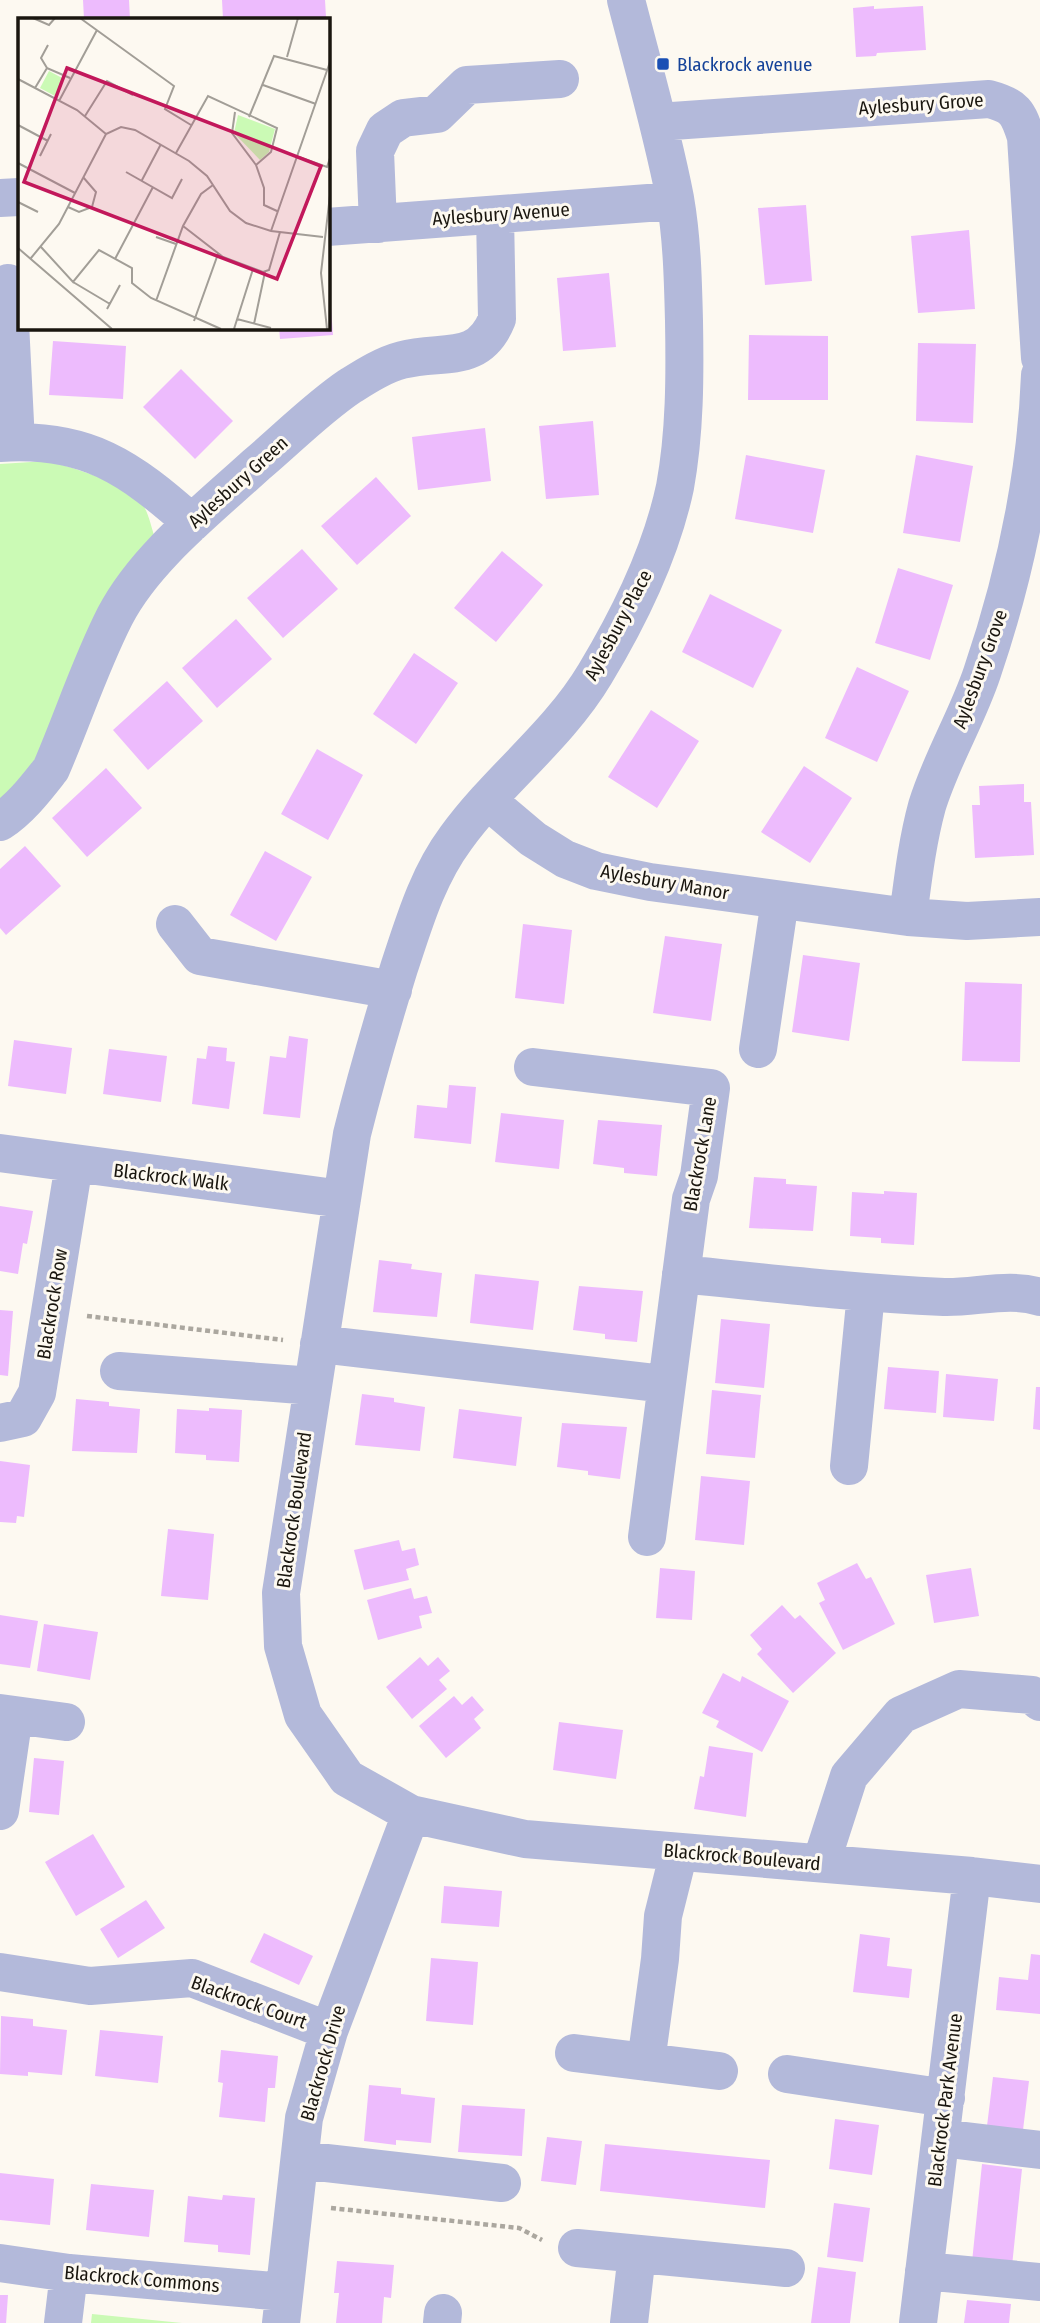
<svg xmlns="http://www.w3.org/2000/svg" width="1040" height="2323" viewBox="0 0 1040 2323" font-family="'Fira Sans Condensed',sans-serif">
<rect width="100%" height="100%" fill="#fdf9f1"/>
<!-- green -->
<path fill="#cbfab5" d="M47,461C75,468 123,482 142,504C148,511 151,526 154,535L32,765L0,803V464Z
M92,2314L182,2323H91Z"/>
<!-- building -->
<path fill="#edbbfd" d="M83,0H129L130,19H84Z
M222,0H325L326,17L223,19Z
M874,6V9L923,6L926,50L877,53L876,56L856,57L853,8Z
M806,205L812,281L765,285L758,208Z
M969,230L975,309L918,313L911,236Z
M609,273L616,347L563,351L557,278Z
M327,280H329L333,335L280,339L279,327H327Z
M749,335L828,336V400H748Z
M53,341L126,346L123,399L49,395Z
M918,343L976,344L973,423L916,421Z
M181,369L233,421L195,459L143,407Z
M593,421L599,495L546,499L539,426Z
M485,428L491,481L418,490L412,437Z
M746,455L825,470L813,533L735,519Z
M916,455L973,466L960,542L903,533Z
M376,477L411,516L357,565L321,526Z
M302,549L338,589L283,638L247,598Z
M502,551L543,585L496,642L454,608Z
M898,568L953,585L930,660L875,643Z
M710,594L782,630L753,688L682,652Z
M236,619L272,659L217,708L182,668Z
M414,653L458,683L416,744L373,714Z
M857,667L909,691L877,762L825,738Z
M167,681L203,721L148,770L113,730Z
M651,710L699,741L657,808L608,777Z
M317,749L363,775L328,840L281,814Z
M804,766L852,798L810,863L761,832Z
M106,768L142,808L87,857L52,818Z
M1024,784V802H1031L1034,855L975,858L972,805H980L979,786Z
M25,846L61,886L6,935L0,928V869Z
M265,851L312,877L276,941L230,915Z
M523,924L572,930L564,1004L515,998Z
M665,936L722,944L711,1021L653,1013Z
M803,955L860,963L849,1041L792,1032Z
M965,982L1022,984L1020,1062L962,1061Z
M289,1036L308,1039L300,1118L263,1114L270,1056L286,1058Z
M14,1040L72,1048L66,1094L8,1086Z
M208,1046L227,1048L226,1061L235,1062L229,1109L192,1104L197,1058L206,1059Z
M109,1049L167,1056L161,1102L103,1094Z
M449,1085L476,1087L471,1144L414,1138L417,1105L447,1108Z
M501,1113L564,1120L559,1169L495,1162Z
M598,1120L662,1125L657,1176L624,1173V1168L593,1164Z
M754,1177L786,1179V1184L817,1186L813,1231L749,1228Z
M884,1191L917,1193L914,1245L881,1243V1238L850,1236L852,1192L884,1194Z
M0,1206L33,1211L27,1244L23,1243L18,1274L0,1271Z
M379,1260L412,1264L411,1269L442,1273L437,1317L373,1312Z
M475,1274L539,1281L533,1330L470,1323Z
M579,1286L643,1291L637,1342L605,1339V1334L573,1330Z
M0,1310L13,1311L8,1376L0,1375Z
M721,1319L770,1324L764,1388L715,1383Z
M888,1367L939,1371L936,1413L884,1409Z
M946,1374L998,1379L994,1421L943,1417Z
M1036,1387H1040V1430L1033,1429Z
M712,1390L761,1395L755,1458L706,1454Z
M362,1394L394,1398V1402L425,1407L420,1451L355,1445Z
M76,1399L109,1402V1406L140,1409L137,1453L72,1451Z
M209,1408L242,1410L239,1462L206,1460V1455L175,1453L177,1409L209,1411Z
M459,1409L522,1417L516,1466L453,1458Z
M562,1423L627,1427L620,1479L588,1475V1471L557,1467Z
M0,1461L30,1465L24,1517L17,1516L16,1523L0,1522Z
M701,1476L750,1481L744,1545L695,1540Z
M168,1529L214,1534L208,1600L161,1596Z
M399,1540L402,1551L415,1548L419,1565L406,1569L409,1580L364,1590L354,1550Z
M857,1563L866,1579L871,1577L895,1624L843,1650L819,1603L825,1600L817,1583Z
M660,1568L695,1571L692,1620L656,1618Z
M971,1568L979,1616L934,1623L926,1575Z
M411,1588L414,1599L427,1596L432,1613L419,1616L422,1628L378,1640L367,1600Z
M782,1605L795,1619L800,1615L836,1653L793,1693L757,1654L762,1649L750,1635Z
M0,1615L38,1621L30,1668L0,1664Z
M44,1624L98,1632L90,1680L37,1671Z
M420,1657L428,1666L438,1657L450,1671L439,1680L447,1689L412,1719L386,1687Z
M723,1673L740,1682L742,1676L789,1701L762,1752L716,1727L719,1721L702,1713Z
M454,1696L462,1705L472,1696L484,1710L474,1719L481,1728L446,1758L419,1726Z
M559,1722L623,1730L616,1779L553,1770Z
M709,1746L753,1753L746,1817L694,1809L700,1776L704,1777Z
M34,1758L64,1761L59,1815L29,1812Z
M93,1834L125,1887L76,1916L45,1862Z
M444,1886L502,1891L499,1927L441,1923Z
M146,1900L165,1928L118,1958L100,1929Z
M264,1933L313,1956L299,1985L250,1962Z
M860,1934L890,1938L887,1966L912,1969L909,1998L853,1992Z
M1031,1954L1040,1955V2014L996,2010L999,1977L1028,1980Z
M431,1958L478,1962L473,2025L426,2021Z
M1,2016L33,2019V2026L67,2030L62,2075L28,2072V2076L0,2074Z
M100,2030L163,2036L158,2083L95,2076Z
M221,2050L278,2056L275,2088H268L265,2122L219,2117L223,2083L218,2082Z
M993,2077L1029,2081L1023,2130L987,2126Z
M369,2085L401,2088V2094L435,2098L431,2143L396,2140V2145L364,2141Z
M462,2105L525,2109L522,2156L458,2152Z
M835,2119L879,2125L872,2175L829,2169Z
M547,2137L582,2141L576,2185L541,2181Z
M605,2144L770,2160L765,2208L600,2191Z
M982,2164L1022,2169L1012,2266L972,2262Z
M0,2173L54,2179L50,2225L0,2220Z
M91,2184L154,2190L149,2237L86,2230Z
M223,2195L255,2198L250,2255L218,2252V2245L184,2242L188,2196L222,2200Z
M834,2203L870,2208L863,2262L827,2257Z
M337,2261L394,2265L391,2298L384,2297L382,2323H336L339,2293H334Z
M818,2267L856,2272L850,2323H811Z
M0,2295H8L6,2323H0Z
M967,2300L1011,2304L1009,2323H964Z"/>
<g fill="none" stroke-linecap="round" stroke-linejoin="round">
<!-- path -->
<path stroke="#aba79f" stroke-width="4.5" stroke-dasharray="5 3.5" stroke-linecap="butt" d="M87,1316L283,1340
M331,2208L519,2228L542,2240"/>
<!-- minor -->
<path stroke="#b3b9da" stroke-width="38" d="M626,0C643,66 662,131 675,198C682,238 683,280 684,321C685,376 685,432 675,487C661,553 630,616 595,674C558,736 498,780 456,838C427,877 414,923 399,968C382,1023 366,1078 352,1134L281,1593L283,1646L303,1715L347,1778L411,1814L525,1839L972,1876L1040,1884
M658,122L989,99C1015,106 1018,112 1026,137L1040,358
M0,198L19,197
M378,224L375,151L385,130L403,118L437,114L467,85L560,79
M327,227L675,201
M8,283L16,442
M0,443C87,437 130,468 192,523
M487,800L533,839L565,859L596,871L650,882L908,917L967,921L1040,917
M0,822C21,808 36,788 51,769C73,718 90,665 115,616C145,558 208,509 256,465C287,439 316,409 350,386C366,376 383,365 402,360C442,349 478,366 497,319L495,215
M908,917C913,879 917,843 927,806C941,760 967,718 982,673C1015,576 1036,478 1040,375
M175,924L200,956L393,990
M758,1049L780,900
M533,1067L711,1088L699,1176L691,1199L647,1537
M0,1153L342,1199
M681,1274C769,1283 856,1293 944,1297C975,1298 1010,1287 1040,1297
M319,1344L665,1384
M119,1371L313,1386
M0,1423L23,1418L37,1393L74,1164
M849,1466L866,1293
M0,1713L66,1722
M0,1811L14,1715
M821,1863L849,1776L901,1715L959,1689L1032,1695L1040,1702
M0,1972L90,1986L192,1978L329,2031
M574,2053L719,2071
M646,2062L660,1959L663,1916L679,1852
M787,2074L946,2098
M941,2138L1040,2150
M300,2160L502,2183
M577,2248L786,2268
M0,2263L69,2273L284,2292
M924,2271L1040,2282
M63,2323L69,2273
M281,2323L304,2118L329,2031L411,1814
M442,2323L443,2313
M629,2323L637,2254
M918,2323L972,1876"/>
</g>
<!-- markers -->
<rect fill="#1a4fb4" stroke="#fdf9f1" stroke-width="2.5" x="656" y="57" width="14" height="14" rx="3.5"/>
<g text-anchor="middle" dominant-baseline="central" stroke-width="6" stroke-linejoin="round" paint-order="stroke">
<!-- transit labels -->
<g font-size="19" fill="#164399" stroke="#fdf9f1" text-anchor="start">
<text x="677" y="64">Blackrock avenue</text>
</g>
<!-- street labels -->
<g font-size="19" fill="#1a160f" stroke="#fdf9f1">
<text transform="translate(921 104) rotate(-4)">Aylesbury Grove</text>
<text transform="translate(501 214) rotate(-4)">Aylesbury Avenue</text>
<text transform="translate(238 482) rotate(-42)">Aylesbury Green</text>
<text transform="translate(618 625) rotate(-62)">Aylesbury Place</text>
<text transform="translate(980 669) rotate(-70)">Aylesbury Grove</text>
<text transform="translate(665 882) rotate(10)">Aylesbury Manor</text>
<text transform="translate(700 1154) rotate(-80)">Blackrock Lane</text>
<text transform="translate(171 1177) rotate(7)">Blackrock Walk</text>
<text transform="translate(52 1304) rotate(-81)">Blackrock Row</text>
<text transform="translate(294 1510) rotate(-82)">Blackrock Boulevard</text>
<text transform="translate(742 1857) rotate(5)">Blackrock Boulevard</text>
<text transform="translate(249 2002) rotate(20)">Blackrock Court</text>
<text transform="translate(323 2063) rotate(-74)">Blackrock Drive</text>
<text transform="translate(945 2100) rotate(-83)">Blackrock Park Avenue</text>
<text transform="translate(142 2279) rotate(5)">Blackrock Commons</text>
</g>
</g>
<!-- overview -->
<g transform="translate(18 18)">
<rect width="312" height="312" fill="#fdf9f1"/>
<path d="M31,53L46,61L37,78L22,70ZM220,97L257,111L251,134L242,142L216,115Z" fill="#cbfab5"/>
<path fill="none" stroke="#a29e97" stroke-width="2" d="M15,0L31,7L37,0M62,0L156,68L147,91L173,107M269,39L280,0M29,50L23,40L30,27M0,61L59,92L88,116M245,67L298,86M17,70L29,50L52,60M41,83L79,12M217,94L214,115L238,147L246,170V187L259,193M67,98L89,63L115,77M231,99L256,38L309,52M0,107L30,123M158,135L190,78L259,110L253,134L238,147M22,138L33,116M281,139L309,149L312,140M0,145L57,175M108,154L154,180L164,161M124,162L143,126M0,184L20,194M50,189L61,194L74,189L78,174L65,159M165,208L205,239L245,254L251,252L262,214M253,213L312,44M138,219L158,226M23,229L55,264L81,232L114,250V265L133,280L203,311M0,230L94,311M13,240L41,206L88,116L103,109L117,112L171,143L189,158L212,193L228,205L253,213L305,219M97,241L135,169M55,264L92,286M138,283L165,208L183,176L195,167M89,291L102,267M219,301L253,310M176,303L200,236M236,306L247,254M216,311L235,251M309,311L303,255L312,177"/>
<path fill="#c2185b" fill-opacity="0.15" stroke="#c2185b" stroke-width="3.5" d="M49,50L303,148L259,261L6,164Z"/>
<rect width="312" height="312" fill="none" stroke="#1a160f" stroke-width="3.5"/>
</g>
</svg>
